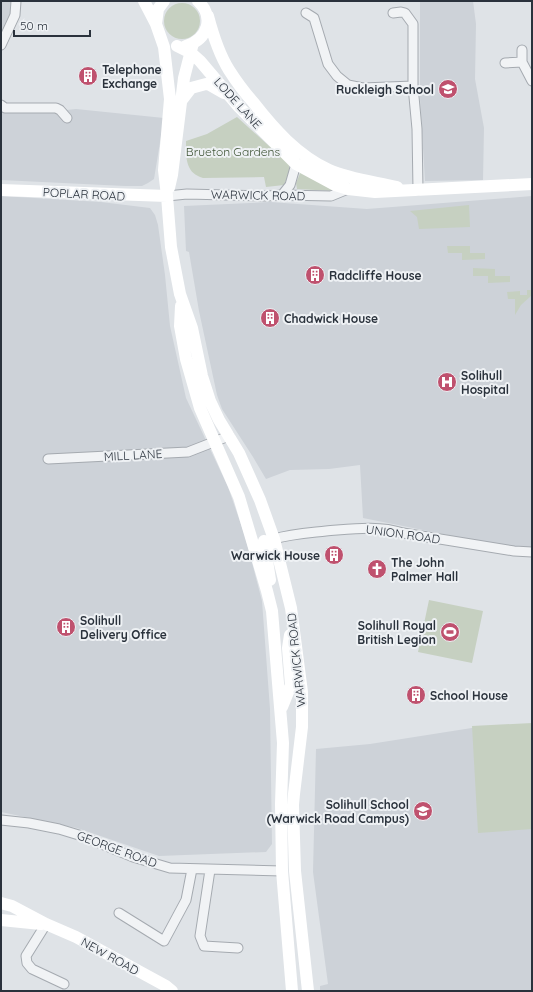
<svg xmlns="http://www.w3.org/2000/svg" width="533" height="992" viewBox="0 0 533 992" font-family="Quicksand,sans-serif">
<rect width="100%" height="100%" fill="#dfe3e7"/>
<!-- built -->
<path fill="#cdd2d8" d="M1,1H11L12,4L8,24L1,38Z
M420,1H473L476,24L475,79L484,128L483,180L425,181L420,98Z
M1,109L57,111L76,109L164,118L154,179L148,183L142,186H125L1,180Z
M1,196L101,202L150,208L155,215L158,225L165,275L170,326L186,398L228,487L245,536L262,601L270,709L272,844L266,852L159,856L77,828L1,812Z
M532,196V552L363,518L360,465L329,469L290,470L266,479L253,457L222,409L217,395L199,311L189,252L186,251L184,206L270,202L367,209Z
M478,727L532,729V991H320V986L328,984L313,872L316,749L370,744Z"/>
<!-- green -->
<path fill="#c6d0c1" d="M164 21a18 18 0 1 1 36 0a18 18 0 1 1-36 0Z
M237,117L289,164L290,172L284,185L266,187L264,177L203,178C185,173 186,157 186,141L207,134Z
M301,171L334,191L297,189L296,183Z
M469,205L470,227L419,229L417,217L410,211Z
M447,246H470V253H485V259L462,260V253H448Z
M473,268L495,269V276H510V282L488,283V276H473Z
M527,290H532V295L521,305L515,315V299H508L507,292L520,291V295H527Z
M429,600L483,611L472,663L418,652Z
M532,723V829L478,833L472,726Z"/>
<g fill="none" stroke-linecap="round" stroke-linejoin="round">
<defs>
<path id="street" d="M306,13L314,18L328,64L337,76L348,85L363,88L413,86L417,129L418,190
M393,13L401,12L405,13L413,24V86
M1,45L15,15L16,1
M522,50V62L532,81
M505,63L522,62
M1,105L5,108H56L60,110L67,118
M282,195L290,185L296,164
M167,196L187,194L267,196L282,195L331,196L348,189
M48,459L188,452L229,436
M274,539C291,534 308,533 326,531C352,529 378,525 403,533L514,551L532,552
M1,820L29,823L59,829L82,836L133,857L170,868L282,871
M210,870L200,936L204,946L238,948
M119,913L164,941L186,900L192,869
M46,924L26,956L27,963L32,969L64,984"/>
</defs>
<!-- street casing -->
<use href="#street" stroke="#a5aab0" stroke-width="11"/>
<!-- street -->
<use href="#street" stroke="#f1f3f5" stroke-width="9"/>
<!-- secondary -->
<path stroke="#fff" stroke-width="12" d="M144,1L156,24
M164,1L158,9L156,24L164,47L170,99L164,170L167,196L171,247L180,294L192,328L202,376L210,401L219,420L239,453L260,500L274,539L291,608L302,692V727L294,794L293,805L295,871L308,991
M208,16C213,35 219,54 229,70C236,81 244,92 253,102C274,129 297,155 329,170C349,179 376,182 397,187
M177,46L191,53L200,61L239,107L296,164L335,185L348,189L375,192L532,184
M186,46C208,39 215,17 198,1
M181,101L191,88L206,84L210,85L224,93
M169,188L172,175L184,78L193,43
M1,190L167,196
M181,306L180,326L186,359L200,408L239,497L267,591L272,611L283,743L281,804L282,871L292,991
M264,541L270,580
M282,707L291,685L288,648L290,635
M1,903L12,906L46,924L76,937L166,986L172,991
M1,920L41,924"/>
</g>
<!-- icons -->
<defs>
<symbol id="building-disc" viewBox="-11 -11 22 22"><circle r="9.5" fill="#bf516e" stroke="#eef1f4"/><path d="M-4-6H4V6H1V3H-1V6H-4ZM-2.5-4.3h1.7v1.8h-1.7ZM.8-4.3h1.7v1.8H.8ZM-2.5-1h1.7V.8h-1.7ZM.8-1h1.7V.8H.8Z" fill="#fff"/></symbol>
<symbol id="school-disc" viewBox="-11 -11 22 22"><circle r="9.5" fill="#bf516e" stroke="#eef1f4"/><path d="M0-5L7-2L0 1L-7-2ZM-4 1L0 2.5L4 1V4Q0 6-4 4Z" fill="#fff"/></symbol>
<symbol id="hospital-disc" viewBox="-11 -11 22 22"><circle r="9.5" fill="#bf516e" stroke="#eef1f4"/><path d="M-5-5h3v3.5h4V-5h3V5h-3V1.5h-4V5h-3Z" fill="#fff"/></symbol>
<symbol id="church-disc" viewBox="-11 -11 22 22"><circle r="9.5" fill="#bf516e" stroke="#eef1f4"/><path d="M-1.2-6h2.4v3.5h3.3v2.4h-3.3V6h-2.4V-.1h-3.3v-2.4h3.3Z" fill="#fff"/></symbol>
<symbol id="stadium-disc" viewBox="-11 -11 22 22"><circle r="9.5" fill="#bf516e" stroke="#eef1f4"/><path d="M0-5a6.5 5 0 1 0 0 10a6.5 5 0 1 0 0-10ZM-3.5-1.8h7v3.6h-7Z" fill="#fff"/></symbol>
</defs>
<g fill-rule="evenodd">
<use href="#building-disc" x="77" y="65" width="22" height="22"/>
<use href="#school-disc" x="437" y="78" width="22" height="22"/>
<use href="#building-disc" x="304" y="264" width="22" height="22"/>
<use href="#building-disc" x="259" y="307" width="22" height="22"/>
<use href="#hospital-disc" x="436" y="371" width="22" height="22"/>
<use href="#building-disc" x="323" y="544" width="22" height="22"/>
<use href="#church-disc" x="366" y="558" width="22" height="22"/>
<use href="#building-disc" x="55" y="616" width="22" height="22"/>
<use href="#stadium-disc" x="439" y="621" width="22" height="22"/>
<use href="#building-disc" x="405" y="684" width="22" height="22"/>
<use href="#school-disc" x="412" y="800" width="22" height="22"/>
</g>
<g text-anchor="middle" dominant-baseline="central" stroke-width="4" stroke-linejoin="round" paint-order="stroke">
<!-- poi labels -->
<g font-size="12" font-weight="bold" fill="#2a323c" stroke="#eef1f4" text-anchor="start">
<text x="102" y="69">Telephone<tspan x="102" dy="14">Exchange</tspan></text>
<text x="434" y="89" text-anchor="end">Ruckleigh School</text>
<text x="329" y="275">Radcliffe House</text>
<text x="284" y="318">Chadwick House</text>
<text x="461" y="375">Solihull<tspan x="461" dy="14">Hospital</tspan></text>
<text x="320" y="555" text-anchor="end">Warwick House</text>
<text x="391" y="562">The John<tspan x="391" dy="14">Palmer Hall</tspan></text>
<text x="80" y="620">Solihull<tspan x="80" dy="14">Delivery Office</tspan></text>
<text x="436" y="625" text-anchor="end">Solihull Royal<tspan x="436" dy="14">British Legion</tspan></text>
<text x="430" y="695">School House</text>
<text x="409" y="804" text-anchor="end">Solihull School<tspan x="409" dy="14">(Warwick Road Campus)</tspan></text>
</g>
<!-- street labels -->
<g font-size="12" fill="#2a323c" stroke="#eef1f4">
<text transform="translate(238 103) rotate(48)">LODE LANE</text>
<text transform="translate(84 194) rotate(3)">POPLAR ROAD</text>
<text transform="translate(258 195) rotate(1)">WARWICK ROAD</text>
<text transform="translate(133 455) rotate(-3)">MILL LANE</text>
<text transform="translate(403 534) rotate(8)">UNION ROAD</text>
<text transform="translate(296 660) rotate(-96)">WARWICK ROAD</text>
<text transform="translate(117 849) rotate(20)">GEORGE ROAD</text>
<text transform="translate(110 956) rotate(29)">NEW ROAD</text>
</g>
<!-- park labels -->
<g font-size="12" fill="#415638" stroke="#eef1f4">
<text x="233" y="151">Brueton Gardens</text>
</g>
</g>
<!-- border -->
<rect width="533" height="992" fill="none" stroke="#2a323c" stroke-width="4"/>
<!-- scale -->
<path d="M14 30v6h76v-6" fill="none" stroke="#2a323c" stroke-width="2"/>
<text x="20" y="30" font-size="12" fill="#2a323c" stroke="#eef1f4" stroke-width="3" paint-order="stroke">50 m</text>
</svg>
